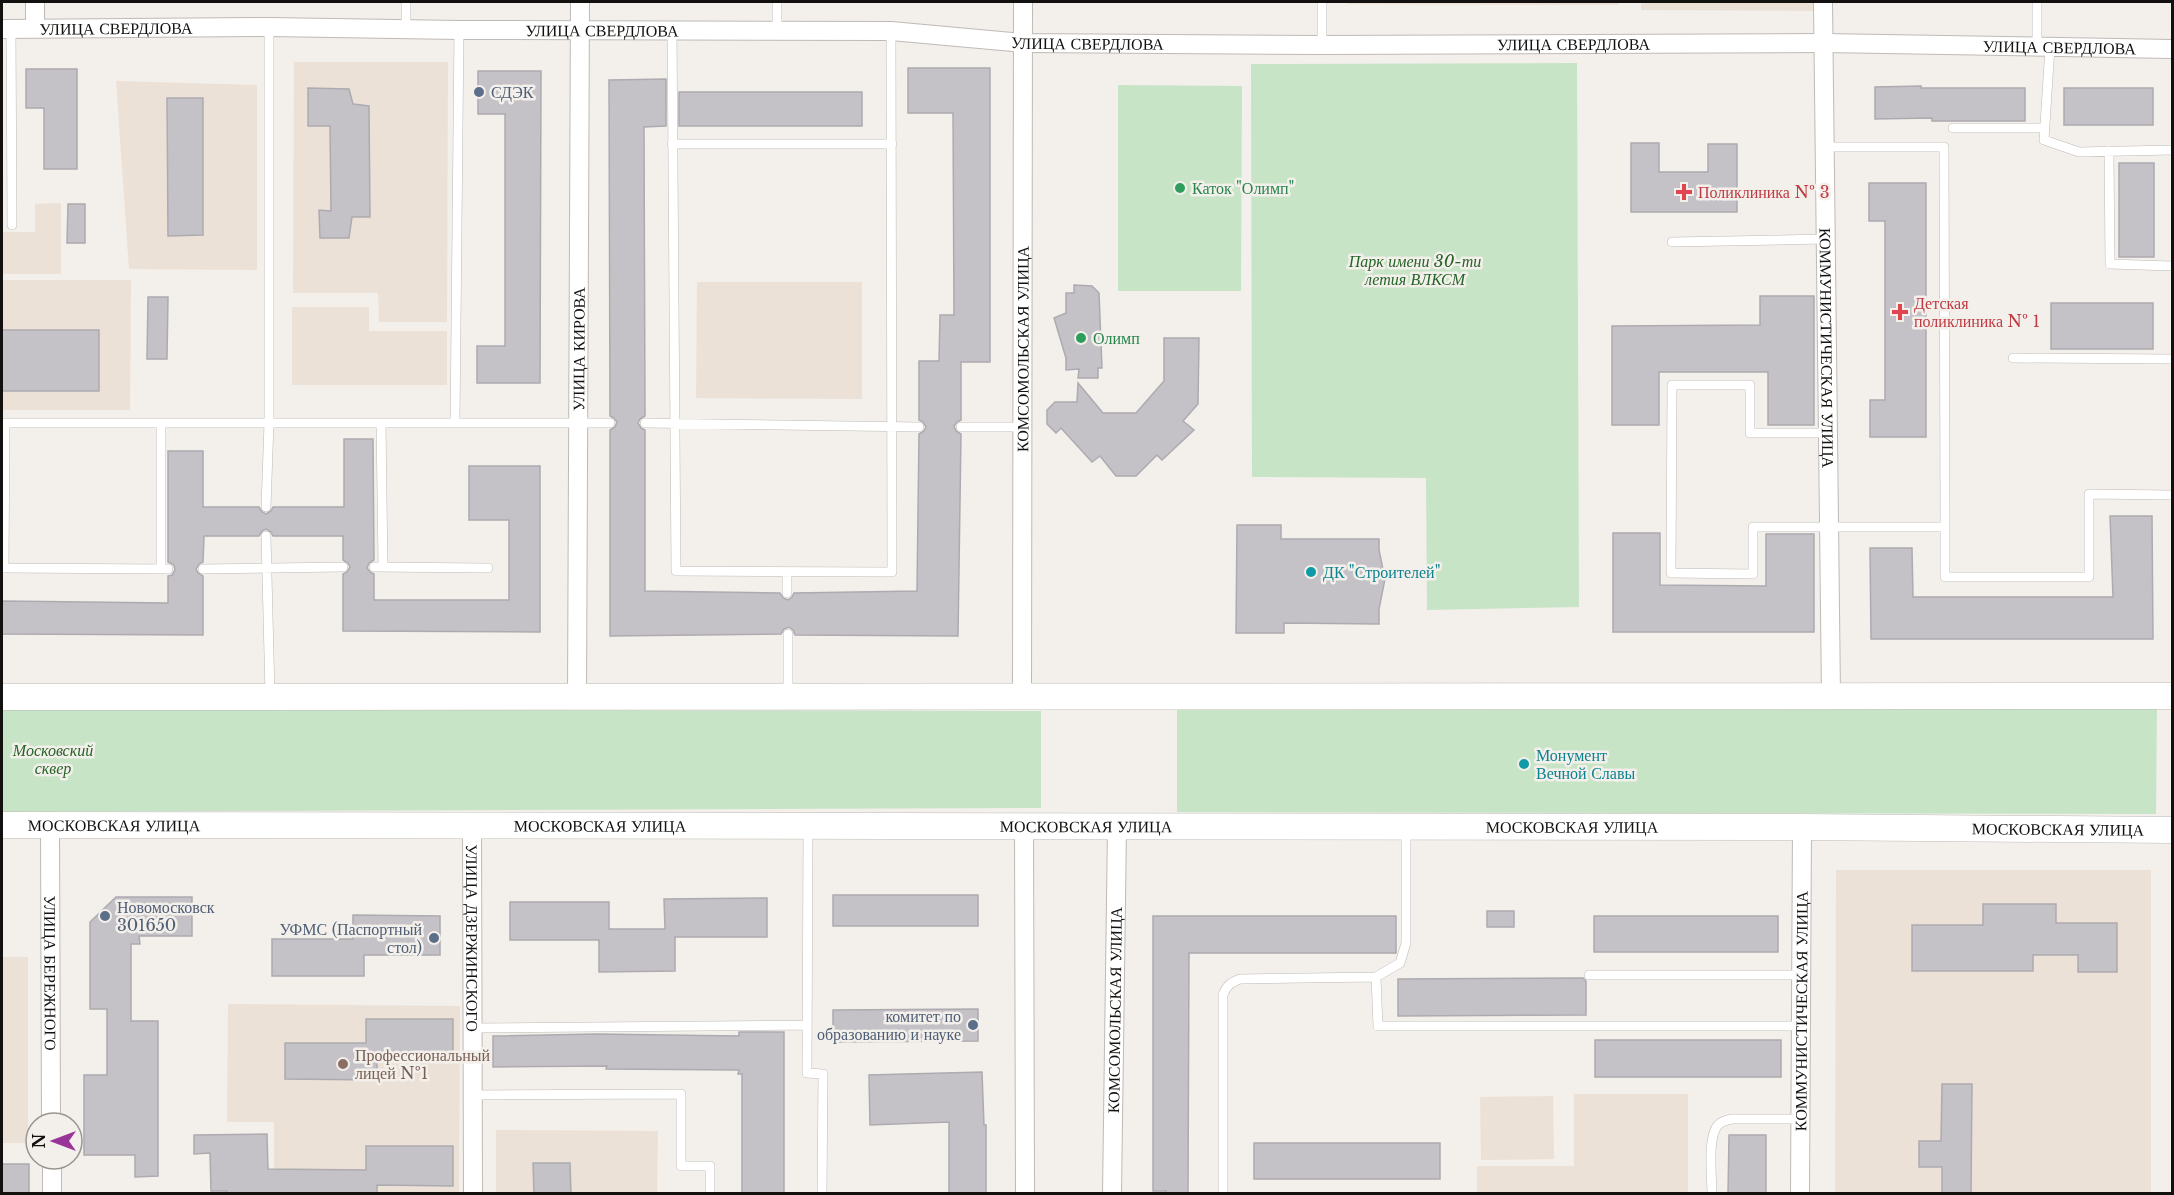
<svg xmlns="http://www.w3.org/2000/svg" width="2174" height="1195" viewBox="0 0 2174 1195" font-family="'Libre Baskerville',serif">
<rect width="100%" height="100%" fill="#f3efea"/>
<!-- built -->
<path fill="#ece1d7" d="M1347,2H1619V5L1347,4Z
M1641,2H1815V11L1641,10Z
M294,62H448L447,322H379L378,293H293Z
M116,81L257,85V270L129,269Z
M61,203V274H2V232H35V204Z
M2,280H131L130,410H2Z
M697,282H862V399L696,398Z
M292,307H369V331H447V385H292Z
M1836,870H2151V1193L1835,1194Z
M2,957H28V1143H2Z
M228,1004L460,1006L459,1193H274V1122H227Z
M1574,1094H1688V1193H1477V1166H1574Z
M1553,1096L1554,1159L1481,1160L1480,1097Z
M496,1130L658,1131L657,1193L496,1194Z"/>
<!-- green -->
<path fill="#c7e4c6" d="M1577,63L1579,607L1427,610L1426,478L1252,477L1251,64Z
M1118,85L1242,86L1241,291H1118Z
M2157,705L2156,814L1177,812V710Z
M2,709L1041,711V808L2,812Z"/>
<!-- building -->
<path fill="#c4c1c7" stroke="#adabb0" stroke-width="1.5" d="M908,68H990V362H961V420L957,422L954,426L956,431L961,434L958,636L795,635L793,630L789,627L784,629L781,634L610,636V430L615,427L617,422L614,418L610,416L609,80L666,79V126L644,127L645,416L640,419L638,423L641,428L645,430V591L780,593L783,598L788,600L792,597L794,593L917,591L919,434L924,431L926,427L923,422L919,420V361H939L940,315H954L953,113H908Z
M26,69H77V169H44V108H26Z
M478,71H541L540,383H477V346H505V114H478Z
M1921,86V88H2025V121H1932V118L1875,119V87Z
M308,88L349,89L353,104L369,106L370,217H352L349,238H320L319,210L331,211L330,126H308Z
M2064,88H2153V125H2064Z
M679,92H862V126H679Z
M167,98H203V235L168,236Z
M1631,143H1659V172H1708V144H1737V212H1631Z
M2119,163H2154V257H2119Z
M1869,183H1926V437H1870V400H1885V221H1869Z
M68,204H85V243H67Z
M1074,285L1092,286L1099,293L1102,368H1098V378H1078L1079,369L1066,370V358L1054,318L1066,313V293H1074Z
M1760,296H1814V425H1768V372H1659V425H1612V326L1760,325Z
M148,297H168L167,359H147Z
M2051,303H2153V349H2051Z
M2,330H99V391H2Z
M1164,338H1199L1198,404L1183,421L1194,430L1162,460L1157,455L1136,476H1116L1100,456L1092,462L1061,428L1056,433L1047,424V410L1055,402H1077L1078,383L1103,413H1136L1164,381Z
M344,439H373L374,560L369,563L367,568L370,572L374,574V600H509V520H469V466H540V632L343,631V574L347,572L350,567L348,563L343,560V536H273L271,532L266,529L262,531L259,536H204L203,562L199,564L196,569L198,573L203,576V635L2,634V601L168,603V576L172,575L175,570L174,565L168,562V451H203V507H259L262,512L266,514L271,511L273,507H344Z
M2110,516H2152L2153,639H1871L1870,548H1912L1913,597H2113Z
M1237,525H1281V539H1379V550L1385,579L1379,609V624L1284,623V633H1236Z
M1613,533H1660V585L1766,586V534H1814V632H1613Z
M833,895H978V926H833Z
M116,897H192V936H139L140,944H131V1021H158V1176L135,1177V1155H84V1075H107V1009H90V922Z
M767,898V937H675V971L599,972V940H510V902H609V929H665L664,899Z
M1983,904H2056V923H2117V972H2078V955H2033V971H1912V925H1983Z
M1487,911H1514V927H1487Z
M353,915L440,916V955H364V976H272V939H353Z
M1153,916H1396V953H1189L1188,1194H1166V1191H1153Z
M1594,916H1778V952H1594Z
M1583,978L1586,981V1015L1398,1016V979Z
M978,1009V1041L833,1042V1010Z
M366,1019H453V1059L377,1058V1080L285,1079V1043H366Z
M739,1032H784V1194H742V1074H738L739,1070L606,1069L607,1066L493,1067V1036L597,1034L739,1036Z
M1595,1040H1781V1077H1595Z
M982,1072L984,1125H986V1194H949V1122L870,1125L869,1075Z
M1942,1084H1972L1971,1194H1942V1167H1919V1141H1941Z
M267,1134L268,1169L366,1170V1146H453V1186L377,1185V1194H227V1191H211L210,1153L194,1154V1135Z
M1729,1135H1766V1194H1728Z
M1254,1143H1440V1179H1254Z
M533,1163H570L571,1194H534Z
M2,1164H29V1194H2Z"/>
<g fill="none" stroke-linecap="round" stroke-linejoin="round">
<defs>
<path id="service" d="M2037,2V47
M11,29L12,225
M406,29V2
M672,30L676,571L892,572L891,31
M777,31V2
M1322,45V2
M2050,47L2044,140L2079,152L2172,150
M1953,128H2045
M672,144H892
M1825,147H1944L1945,527
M2109,151L2110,264L2172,266
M1672,242L1826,239
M2013,358L2172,359
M2,423H610
M161,423V568
M381,423L383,567
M455,423L459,30
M645,423L919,427
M961,427H1023
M1828,433H1750V385H1672L1671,573L1753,574V527H1945V577H2089V494L2172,495
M266,507L269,423V27
M266,536L270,695
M374,567L488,568
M2,568L168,569
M4,568L5,423
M203,569L343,567
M787,572V593
M788,634V694
M808,827L807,1073L823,1074L822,1194
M1589,975H1801
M1376,977L1378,1026H1801
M473,1028L807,1025
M473,1095L681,1094V1166H710V1194
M1223,1194V995C1227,985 1230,983 1240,979L1376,977L1400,963L1406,943V828
M1712,1194C1712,1177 1707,1137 1718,1125C1722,1121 1727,1120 1732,1119H1801"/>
<g id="minor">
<path id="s1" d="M1823,2L1831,696"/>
<path d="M35,28V2"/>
<path id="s2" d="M2,29L269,27L459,30L891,31L1023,43L1322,45L1824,43L2172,49"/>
<path id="s3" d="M577,697L580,2"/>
<path id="s4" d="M1022,697L1023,2"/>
<path id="s5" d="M50,825L51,1123"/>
<path id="s6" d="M472,826L473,1194"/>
<path d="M1024,827L1025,1194"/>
<path d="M52,1159V1194"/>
<path id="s7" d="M1112,1194L1117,827"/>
<path id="s8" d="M1800,1194L1802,827"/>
</g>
<g id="secondary">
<path d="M2,697L2172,696"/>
<path id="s9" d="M2,825L1802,827L2172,830"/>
</g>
</defs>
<!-- service casing -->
<use href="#service" stroke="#bfbab6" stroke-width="10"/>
<!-- minor casing -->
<use href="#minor" stroke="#bfbab6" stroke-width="20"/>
<!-- secondary casing -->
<use href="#secondary" stroke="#bfbab6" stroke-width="27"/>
<!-- service -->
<use href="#service" stroke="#fff" stroke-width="9"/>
<!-- minor -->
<use href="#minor" stroke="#fff" stroke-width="18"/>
<!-- secondary -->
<use href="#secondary" stroke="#fff" stroke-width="26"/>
</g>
<!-- markers -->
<g fill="#5c6f8a" stroke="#f3efea" stroke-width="2">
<circle cx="479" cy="92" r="6"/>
<circle cx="105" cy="916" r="6"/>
<circle cx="434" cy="938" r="6"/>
<circle cx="973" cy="1025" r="6"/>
</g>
<g fill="#2e9e5b" stroke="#f3efea" stroke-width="2">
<circle cx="1180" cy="188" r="6"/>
<circle cx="1081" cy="338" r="6"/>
</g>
<g fill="#e0444e" stroke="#f3efea" stroke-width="2">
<path d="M1681 183h6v6h6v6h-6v6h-6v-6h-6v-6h6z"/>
<path d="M1897 303h6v6h6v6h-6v6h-6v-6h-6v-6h6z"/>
</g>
<g fill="#0f9aa8" stroke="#f3efea" stroke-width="2">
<circle cx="1311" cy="572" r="6"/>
<circle cx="1524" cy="764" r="6"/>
</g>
<circle fill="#8d6e63" stroke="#f3efea" stroke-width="2" cx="343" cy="1064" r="6"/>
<g text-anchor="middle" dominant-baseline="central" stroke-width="5" stroke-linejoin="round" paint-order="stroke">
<!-- street labels -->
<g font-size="16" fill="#12110f" stroke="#f3efea">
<text stroke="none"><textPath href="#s2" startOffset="114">УЛИЦА СВЕРДЛОВА</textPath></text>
<text stroke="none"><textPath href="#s2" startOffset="600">УЛИЦА СВЕРДЛОВА</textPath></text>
<text stroke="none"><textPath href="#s2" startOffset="1086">УЛИЦА СВЕРДЛОВА</textPath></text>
<text stroke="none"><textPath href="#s2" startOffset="1572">УЛИЦА СВЕРДЛОВА</textPath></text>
<text stroke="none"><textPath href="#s2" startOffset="2058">УЛИЦА СВЕРДЛОВА</textPath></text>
<text stroke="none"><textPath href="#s3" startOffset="348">УЛИЦА КИРОВА</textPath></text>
<text stroke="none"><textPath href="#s4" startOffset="348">КОМСОМОЛЬСКАЯ УЛИЦА</textPath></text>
<text stroke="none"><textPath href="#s1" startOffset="346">КОММУНИСТИЧЕСКАЯ УЛИЦА</textPath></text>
<text stroke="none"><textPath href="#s9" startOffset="112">МОСКОВСКАЯ УЛИЦА</textPath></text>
<text stroke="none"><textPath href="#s9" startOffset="598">МОСКОВСКАЯ УЛИЦА</textPath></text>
<text stroke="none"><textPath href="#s9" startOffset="1084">МОСКОВСКАЯ УЛИЦА</textPath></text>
<text stroke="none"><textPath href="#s9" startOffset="1570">МОСКОВСКАЯ УЛИЦА</textPath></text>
<text stroke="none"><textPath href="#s9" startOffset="2056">МОСКОВСКАЯ УЛИЦА</textPath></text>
<text stroke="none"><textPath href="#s6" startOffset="112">УЛИЦА ДЗЕРЖИНСКОГО</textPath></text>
<text stroke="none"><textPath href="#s5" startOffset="148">УЛИЦА БЕРЕЖНОГО</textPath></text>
<text stroke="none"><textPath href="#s7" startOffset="184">КОМСОМОЛЬСКАЯ УЛИЦА</textPath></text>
<text stroke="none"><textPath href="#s8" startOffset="183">КОММУНИСТИЧЕСКАЯ УЛИЦА</textPath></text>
</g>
<!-- service labels -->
<g font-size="16" fill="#4e5e75" stroke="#f3efea" text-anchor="start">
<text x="491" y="92">СДЭК</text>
<text x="117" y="907">Новомосковск<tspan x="117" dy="18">301650</tspan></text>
<text x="422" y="929" text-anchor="end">УФМС (Паспортный<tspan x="422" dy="18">стол)</tspan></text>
<text x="961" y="1016" text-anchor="end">комитет по<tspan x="961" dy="18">образованию и науке</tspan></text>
</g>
<!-- leisure labels -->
<g font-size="16" fill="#27864d" stroke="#f3efea" text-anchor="start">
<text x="1192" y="188">Каток "Олимп"</text>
<text x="1093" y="338">Олимп</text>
</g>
<!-- health labels -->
<g font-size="16" fill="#be3a42" stroke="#f3efea" text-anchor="start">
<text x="1698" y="192">Поликлиника № 3</text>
<text x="1914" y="303">Детская<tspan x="1914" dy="18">поликлиника № 1</tspan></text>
</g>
<!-- park labels -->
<g font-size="16" font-style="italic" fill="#246427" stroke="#f3efea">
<text x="1415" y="261">Парк имени 30-ти<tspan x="1415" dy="18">летия ВЛКСМ</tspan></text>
<text x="53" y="750">Московский<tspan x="53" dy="18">сквер</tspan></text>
</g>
<!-- culture labels -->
<g font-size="16" fill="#0d838f" stroke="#f3efea" text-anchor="start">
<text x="1323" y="572">ДК "Строителей"</text>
<text x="1536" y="755">Монумент<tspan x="1536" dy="18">Вечной Славы</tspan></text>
</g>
<!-- education labels -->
<g font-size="16" fill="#785e54" stroke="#f3efea" text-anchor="start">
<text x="355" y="1055">Профессиональный<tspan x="355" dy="18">лицей №1</tspan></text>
</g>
</g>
<!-- border -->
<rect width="2174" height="1195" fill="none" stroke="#12110f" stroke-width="6"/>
<!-- north arrow -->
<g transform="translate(54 1141) rotate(270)"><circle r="28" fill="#f3efea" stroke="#999692" stroke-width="1.5"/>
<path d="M0-4.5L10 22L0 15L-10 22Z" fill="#98349a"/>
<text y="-9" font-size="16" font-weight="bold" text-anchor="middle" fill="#12110f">N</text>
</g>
</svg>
